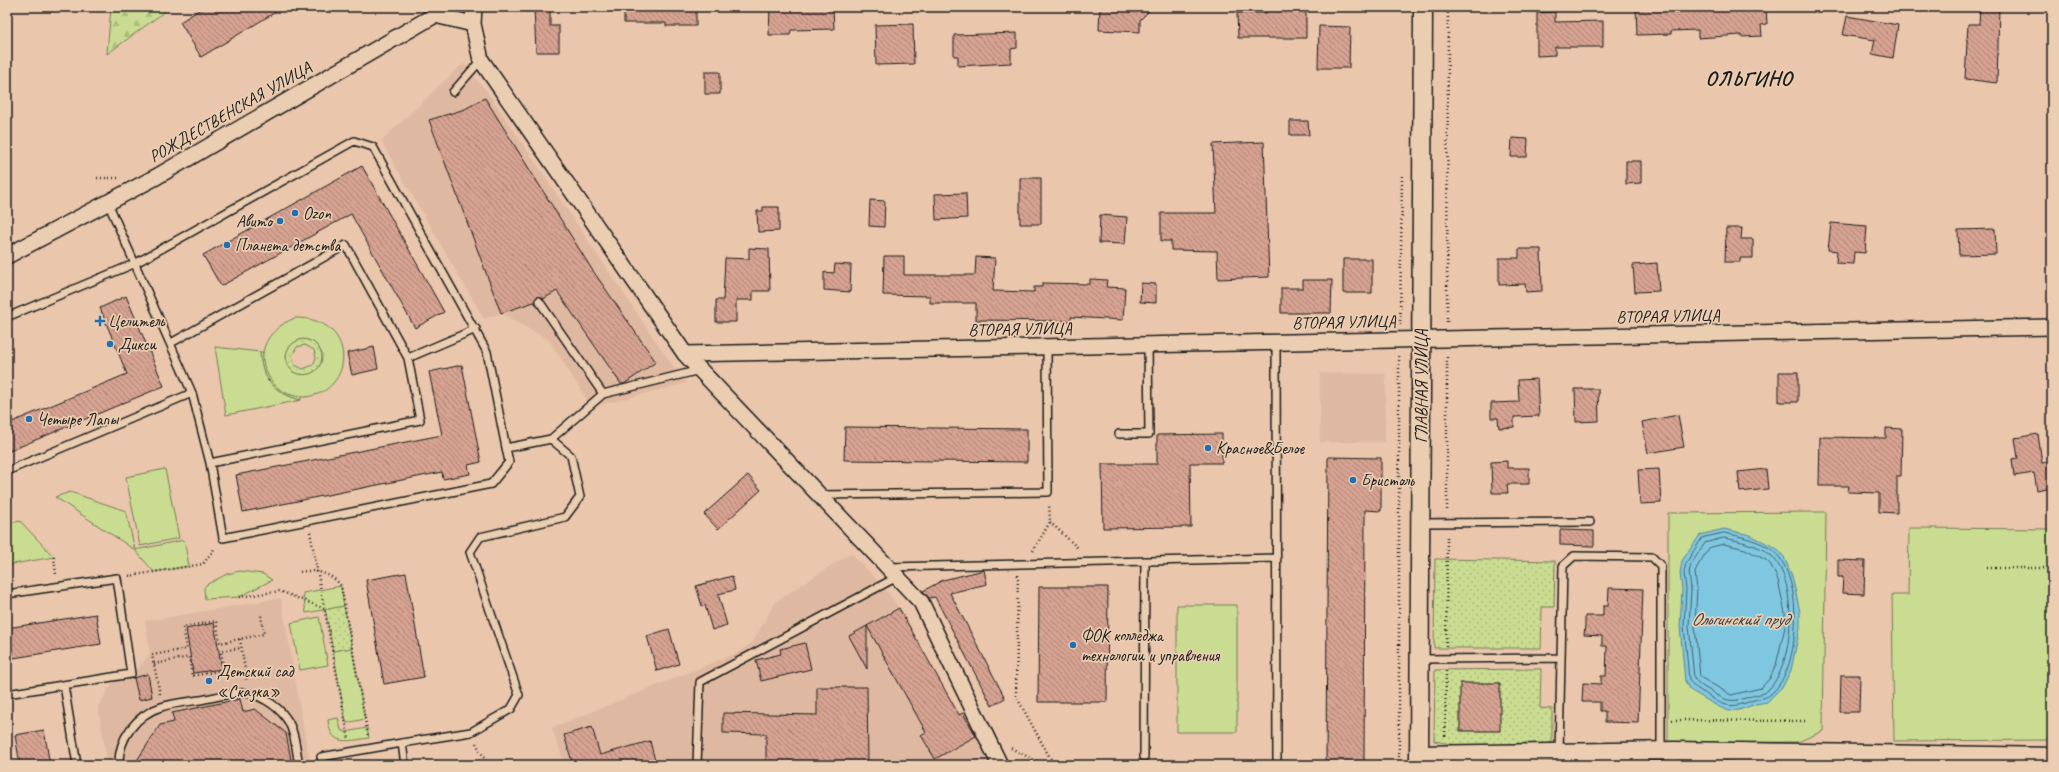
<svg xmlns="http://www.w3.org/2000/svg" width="2059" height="772" viewBox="0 0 2059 772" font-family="Caveat,sans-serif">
<defs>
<pattern id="grass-dots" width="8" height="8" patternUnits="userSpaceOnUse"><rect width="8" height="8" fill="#cadc91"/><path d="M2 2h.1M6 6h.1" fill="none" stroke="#adbc7c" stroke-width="1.8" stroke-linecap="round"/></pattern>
<pattern id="forest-firs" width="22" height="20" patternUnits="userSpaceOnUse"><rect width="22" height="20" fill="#cadc91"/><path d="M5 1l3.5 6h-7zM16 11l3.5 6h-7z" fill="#adbc7c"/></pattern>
<pattern id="building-back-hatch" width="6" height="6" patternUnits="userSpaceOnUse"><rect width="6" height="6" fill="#d6a291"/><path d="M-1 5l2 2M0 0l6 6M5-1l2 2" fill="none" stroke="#ad8376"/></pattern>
</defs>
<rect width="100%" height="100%" fill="#e9c6ac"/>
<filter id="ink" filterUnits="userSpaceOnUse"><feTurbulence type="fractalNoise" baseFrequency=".025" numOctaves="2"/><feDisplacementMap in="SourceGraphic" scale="8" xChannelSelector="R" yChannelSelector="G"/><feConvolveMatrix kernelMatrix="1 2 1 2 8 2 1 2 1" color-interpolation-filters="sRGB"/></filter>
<g filter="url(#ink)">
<!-- built -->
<path fill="#dfb8a1" d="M463,64L489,94L674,368L687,383L600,405L593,409L549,340L501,313L484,319L381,141Z
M1320,373L1386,374L1385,442H1320Z
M851,553L882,585L899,608L955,709L963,713L976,736L989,751V765H565L552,728L739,652L753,642L775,602Z
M281,598L310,765H108L98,707L113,682L131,679L150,653L145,621Z"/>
<!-- grass -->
<path fill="url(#grass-dots)" stroke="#737c56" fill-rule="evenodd" d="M302,339C313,340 318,344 322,354C323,372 307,379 293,372C281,359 285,344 302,339ZM305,345L314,350L316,358L313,365L303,369L295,365L292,356L297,347Z
M260,352H263V362L285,392L301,397V400C276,394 261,379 260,352Z
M1435,559L1555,561L1554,607H1542L1541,648H1434Z
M344,606L352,648L333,651L325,609Z
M1541,669L1540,708L1552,709V744L1457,745L1434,741L1435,670Z"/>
<!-- forest -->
<path fill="url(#forest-firs)" stroke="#737c56" d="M111,7H171L107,54Z"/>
<!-- park -->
<path fill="#cadc91" stroke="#737c56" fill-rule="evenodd" d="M295,318C358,317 356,392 305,397C294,397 282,393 275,385C251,358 265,330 295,318ZM302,339C313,340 318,344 322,354C323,372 307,379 293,372C281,359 285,344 302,339Z
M215,347L260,352C261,379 276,394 301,400L226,415Z
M165,469L179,538L140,546L126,477Z
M70,492L126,511L135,550L184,540L189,566L154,572L135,550L55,497Z
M1826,512L1823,731L1798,742L1668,743V513Z
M20,521L54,557L7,565V524Z
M1909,528L2052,529V740L1894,741L1892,595H1908Z
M240,571L263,574L272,580L239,597L205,599L204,588L206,585L227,574Z
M341,586L344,606L306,613L303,593Z
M1177,605H1237V732H1177Z
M319,617L328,665L300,670L291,623Z
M352,648L365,719L346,723L333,651Z
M338,718L341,730L346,732L367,728L369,738C347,741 331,747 328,720Z"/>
<!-- water -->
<path fill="#7fc7e0" stroke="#578392" d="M1724,529L1750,535L1776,548L1784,557L1792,576L1800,612V628L1791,670L1783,686L1767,702L1756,704L1739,710L1729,711L1717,706L1690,690L1685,681L1680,626L1682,589L1680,573L1682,561L1700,535Z"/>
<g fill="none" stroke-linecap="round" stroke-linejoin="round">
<!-- shore -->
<path stroke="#44606a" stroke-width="1" d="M1724,533C1740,536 1762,541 1775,552C1803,580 1802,668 1771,694C1765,699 1759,698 1751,701C1736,707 1726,708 1712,698C1703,691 1694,689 1689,679L1684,626L1686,589L1684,573L1686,563L1702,538Z
M1724,538C1739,541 1760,545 1772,556C1798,582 1795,665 1768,690C1763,695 1756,694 1749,697C1735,702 1727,702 1715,694C1708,689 1698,685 1694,678L1689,626L1691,589L1689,573L1691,564L1705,543Z
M1724,544L1745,549L1766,560L1771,565L1778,580L1785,613V627L1776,665L1770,678L1761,688L1731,695L1700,677L1695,626L1697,589L1695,573L1697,567L1709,548Z"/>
</g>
<!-- building -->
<path fill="url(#building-back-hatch)" stroke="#1c1c1c" d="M204,7H284L201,57L180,22Z
M534,7H550V26H559V52H536Z
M624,7H696V26H666V23H624Z
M770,7H833L834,29L791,30L790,35H769Z
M1100,7H1153L1140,20V32L1099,30Z
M1266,7H1306V38H1238L1237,13H1266Z
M1636,7H1766L1767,24L1761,25L1762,36L1741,37V35L1698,38V30L1671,31V34L1637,35Z
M1980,7L1999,8L1997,83L1965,79L1968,24H1979Z
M1555,12V22L1603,21V47H1555V55L1537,56V13Z
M1847,16L1898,25L1893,58L1872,54L1875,40L1843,35Z
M913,24L914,64L876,65L875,25Z
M1319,26L1350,27L1349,68H1318Z
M1017,33V48L1011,49V63L958,66V56H954V35Z
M705,72H720V94H705Z
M485,98L591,268L656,362L624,384H621L557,291L543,299L537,297L534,302L501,313L429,120L465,109Z
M1290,121H1308L1309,135H1290Z
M1512,138L1528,139L1527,157H1511Z
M1264,142L1269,277L1218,279L1217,251L1171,250V241H1161V213H1216L1213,144Z
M1626,161H1641V183L1626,184Z
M362,166L444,312L415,328L351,214L221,286L203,255Z
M1020,178H1041V224H1020Z
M966,193L967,218L936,220L935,194Z
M870,200L885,201L884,227L869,226Z
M763,207H779V231L758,232L757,211H763Z
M1100,215L1127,217L1125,244L1099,243Z
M1831,223L1867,226L1865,253L1854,252L1853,264L1836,263L1837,251L1828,250Z
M1726,228H1742L1741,239H1753V258H1740V262H1725Z
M1995,229L1996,254L1959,255L1958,230Z
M749,248L769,249L770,291H753V300H736V322H716V300H723L725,258L749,259Z
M1519,249H1541L1542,291L1526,292L1525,284L1499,285V258H1519Z
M884,256H904V275H975L976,257L995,258L993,291L1034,292V287H1042V283L1090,284V279L1107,280L1106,287L1125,288L1123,320L1071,317V321L976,320V303H930V296L883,295Z
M1343,259H1372V293H1343Z
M1657,263L1659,291L1635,292L1633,265Z
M835,264L851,265L850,292L824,290V272L834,273Z
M1303,280H1332L1331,313H1281V288H1303Z
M1141,283L1156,284V303L1140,302Z
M126,296L164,386L7,452V424L127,374L100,308Z
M374,347L378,369L352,375L347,353Z
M462,365L481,462L468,465L470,474L443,479L442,472L243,512L236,475L442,435L429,372Z
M1779,372H1798V402H1779Z
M1537,379L1539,416L1514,417V427L1499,428L1498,418H1491V403L1519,402L1518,380Z
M1575,389H1598L1599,421L1576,422Z
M1678,415L1684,447L1648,453L1642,422Z
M845,427L1027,429V462L844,460Z
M1886,428L1902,429L1901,476H1897V513L1879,512V493L1848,492L1849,486H1819L1820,437L1886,438Z
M1222,434V463H1190L1191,527L1103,528L1102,464H1157V435Z
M2038,434L2042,463L2052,461V487L2037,490L2034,473L2014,476L2012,459L2018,458L2015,438Z
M1328,457L1381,458V511L1365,510L1364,765H1326Z
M1507,461V468H1529V484H1507L1508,493H1492L1491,462Z
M1659,469L1661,503L1640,504L1638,470Z
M1766,469L1768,489L1740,492L1738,472Z
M748,475L761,490L718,529L704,514Z
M1560,530L1594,531V546L1560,545Z
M1838,560L1865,561L1864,594L1842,593L1843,577H1838Z
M984,570L987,584L950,593L1005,698L992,706L935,597L929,598L923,591L943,580Z
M406,573L424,677L384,684L366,580Z
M732,576L735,590L718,594L727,625L712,630L705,605L702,606L696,586Z
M1039,587H1108L1107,702H1038Z
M1609,588L1643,589L1638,723L1605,722V711H1600V702H1582L1583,683L1601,684V676H1606L1607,646H1602V636L1584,635L1585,625V616H1603V606H1608Z
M899,608L959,715L963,713L976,736L935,759L921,735L926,732L867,626V669L849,636Z
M96,614L101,644L7,659V628Z
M214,623L222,669L193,673L186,629Z
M669,629L679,664L657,671L647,636Z
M805,643L811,669L761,681L756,660L781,654L780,649Z
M148,674L152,697L139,700L134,678Z
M1841,675H1860L1859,712H1840Z
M1460,683H1500V731H1460Z
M817,687H867L868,765H766V734L723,733V713L817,715Z
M240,699L243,712L255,709L286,733L292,765H134L160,725L174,722L172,713Z
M592,727L600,755L650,741L656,765H573L564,735Z
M44,730L50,765H20L15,735Z"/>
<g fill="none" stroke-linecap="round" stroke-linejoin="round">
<defs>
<path id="service" d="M453,92L481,60
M108,203L192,393L210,463L223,538L491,484L509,462L506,448
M539,301L603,394L700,370
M7,317L136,263L354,141L373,147L487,352L506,448L551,439L571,456L580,497L565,517L480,537L470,552L519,695L511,709L471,732L402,743L405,765
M171,343L346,245L408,358L420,420L210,463
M1276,343L1277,765
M408,358L476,329
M1119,434H1149L1148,345
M551,439L603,394
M7,471L192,393
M821,495L1048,492L1047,347
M1421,523L1590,522
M889,567L1277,558
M7,594L117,578L131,674L7,694
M1420,659L1561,658
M64,685L77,765
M1674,751V765
M1559,753L1563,566L1574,556L1652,557L1661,566V751
M1144,757L1145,561
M119,765C118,739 136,715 161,707C173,703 187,702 200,700C213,698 229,693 242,693C258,693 277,705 286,718C295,730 296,750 299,765
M323,765L321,757L402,743
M697,765L700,682L897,577
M1706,765L1707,752"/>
<path id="minor" d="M474,7L473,24L481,60L685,354L921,602L1000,765
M7,256L156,177L435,15L473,24
M685,354L2052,327"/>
<path id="tertiary" d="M1419,755L1674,751L2052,757
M1419,765L1423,7"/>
</defs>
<!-- service casing -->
<use href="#service" stroke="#1c1c1c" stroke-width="10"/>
<!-- minor casing -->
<use href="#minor" stroke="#1c1c1c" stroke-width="18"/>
<!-- tertiary casing -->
<use href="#tertiary" stroke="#1c1c1c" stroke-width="21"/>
<!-- path -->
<path stroke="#1c1c1c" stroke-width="2.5" stroke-dasharray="1 3" stroke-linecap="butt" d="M97,178H118
M1447,322L1448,7
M1400,325L1402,176
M268,381L270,379
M1447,510V355
M1050,522L1079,549
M310,532L349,740
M1033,551L1050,522L1049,504
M54,557L56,575
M1987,568H2052
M300,572C315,569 332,573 341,586L368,736
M1018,575L1016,696L1054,765
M129,576L203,564L215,548
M239,597L280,591L325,609
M240,639L247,682
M1446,646L1447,535
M154,664L189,657L192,676L224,670L221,651L241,648
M160,694L152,655L187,649L183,627L216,621L220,643L264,634L261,615
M1672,720L1806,721
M1445,736L1446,671
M476,743L488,765
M1011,748L1044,765
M1399,765V356"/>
<!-- service -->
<use href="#service" stroke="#ebcdb1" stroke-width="7"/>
<!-- minor -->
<use href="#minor" stroke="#ebcdb1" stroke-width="15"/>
<!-- tertiary -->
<use href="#tertiary" stroke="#ebcdb1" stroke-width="18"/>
</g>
</g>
<!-- markers -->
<g fill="#1f6fb2" stroke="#ebcdb1" stroke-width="1.5">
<circle cx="295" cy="213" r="4"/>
<circle cx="280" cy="221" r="4"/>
<circle cx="227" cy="245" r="4"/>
<path d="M98 315h4v4h4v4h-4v4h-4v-4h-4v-4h4z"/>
<circle cx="110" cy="344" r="4"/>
<circle cx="29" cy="419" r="4"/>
<circle cx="1208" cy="448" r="4"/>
<circle cx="1353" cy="480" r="4"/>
<circle cx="1073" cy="645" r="4"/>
<circle cx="209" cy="681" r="4"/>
</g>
<g text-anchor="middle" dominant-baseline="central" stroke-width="3.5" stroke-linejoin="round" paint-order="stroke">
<!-- street labels -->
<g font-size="17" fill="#1c1c1c" stroke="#ebcdb1">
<text transform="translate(230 112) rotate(-30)">РОЖДЕСТВЕНСКАЯ УЛИЦА</text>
<text transform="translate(1668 316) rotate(-1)">ВТОРАЯ УЛИЦА</text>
<text transform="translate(1344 322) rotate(-1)">ВТОРАЯ УЛИЦА</text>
<text transform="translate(1020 329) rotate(-1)">ВТОРАЯ УЛИЦА</text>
<text transform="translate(1421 386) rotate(-90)">ГЛАВНАЯ УЛИЦА</text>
</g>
<!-- poi labels -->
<g font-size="17" fill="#1c1c1c" stroke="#ebcdb1" text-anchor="start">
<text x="303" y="213">Ozon</text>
<text x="272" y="221" text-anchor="end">Авито</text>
<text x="235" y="245">Планета детства</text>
<text x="108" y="321">Целитель</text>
<text x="118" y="344">Дикси</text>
<text x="37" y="419">Четыре Лапы</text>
<text x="1216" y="448">Красное&amp;Белое</text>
<text x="1361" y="480">Бристоль</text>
<text x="1081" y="635">ФОК колледжа<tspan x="1081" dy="20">технологии и управления</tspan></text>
<text x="217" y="671">Детский сад<tspan x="217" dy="20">«Сказка»</tspan></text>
</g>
<!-- water labels -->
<g font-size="18" font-style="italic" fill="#303e43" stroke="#ebcdb1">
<text x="1740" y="619">Ольгинский пруд</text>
</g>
<!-- district labels -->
<g font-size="21" font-weight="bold" letter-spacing="1" fill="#1c1c1c" stroke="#ebcdb1">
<text x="1749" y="78">ОЛЬГИНО</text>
</g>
</g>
<!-- margin -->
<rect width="2059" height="772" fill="none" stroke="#ebcdb1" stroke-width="24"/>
<rect x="12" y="12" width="2035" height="748" fill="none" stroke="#1c1c1c" stroke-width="1.5" filter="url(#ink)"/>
</svg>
